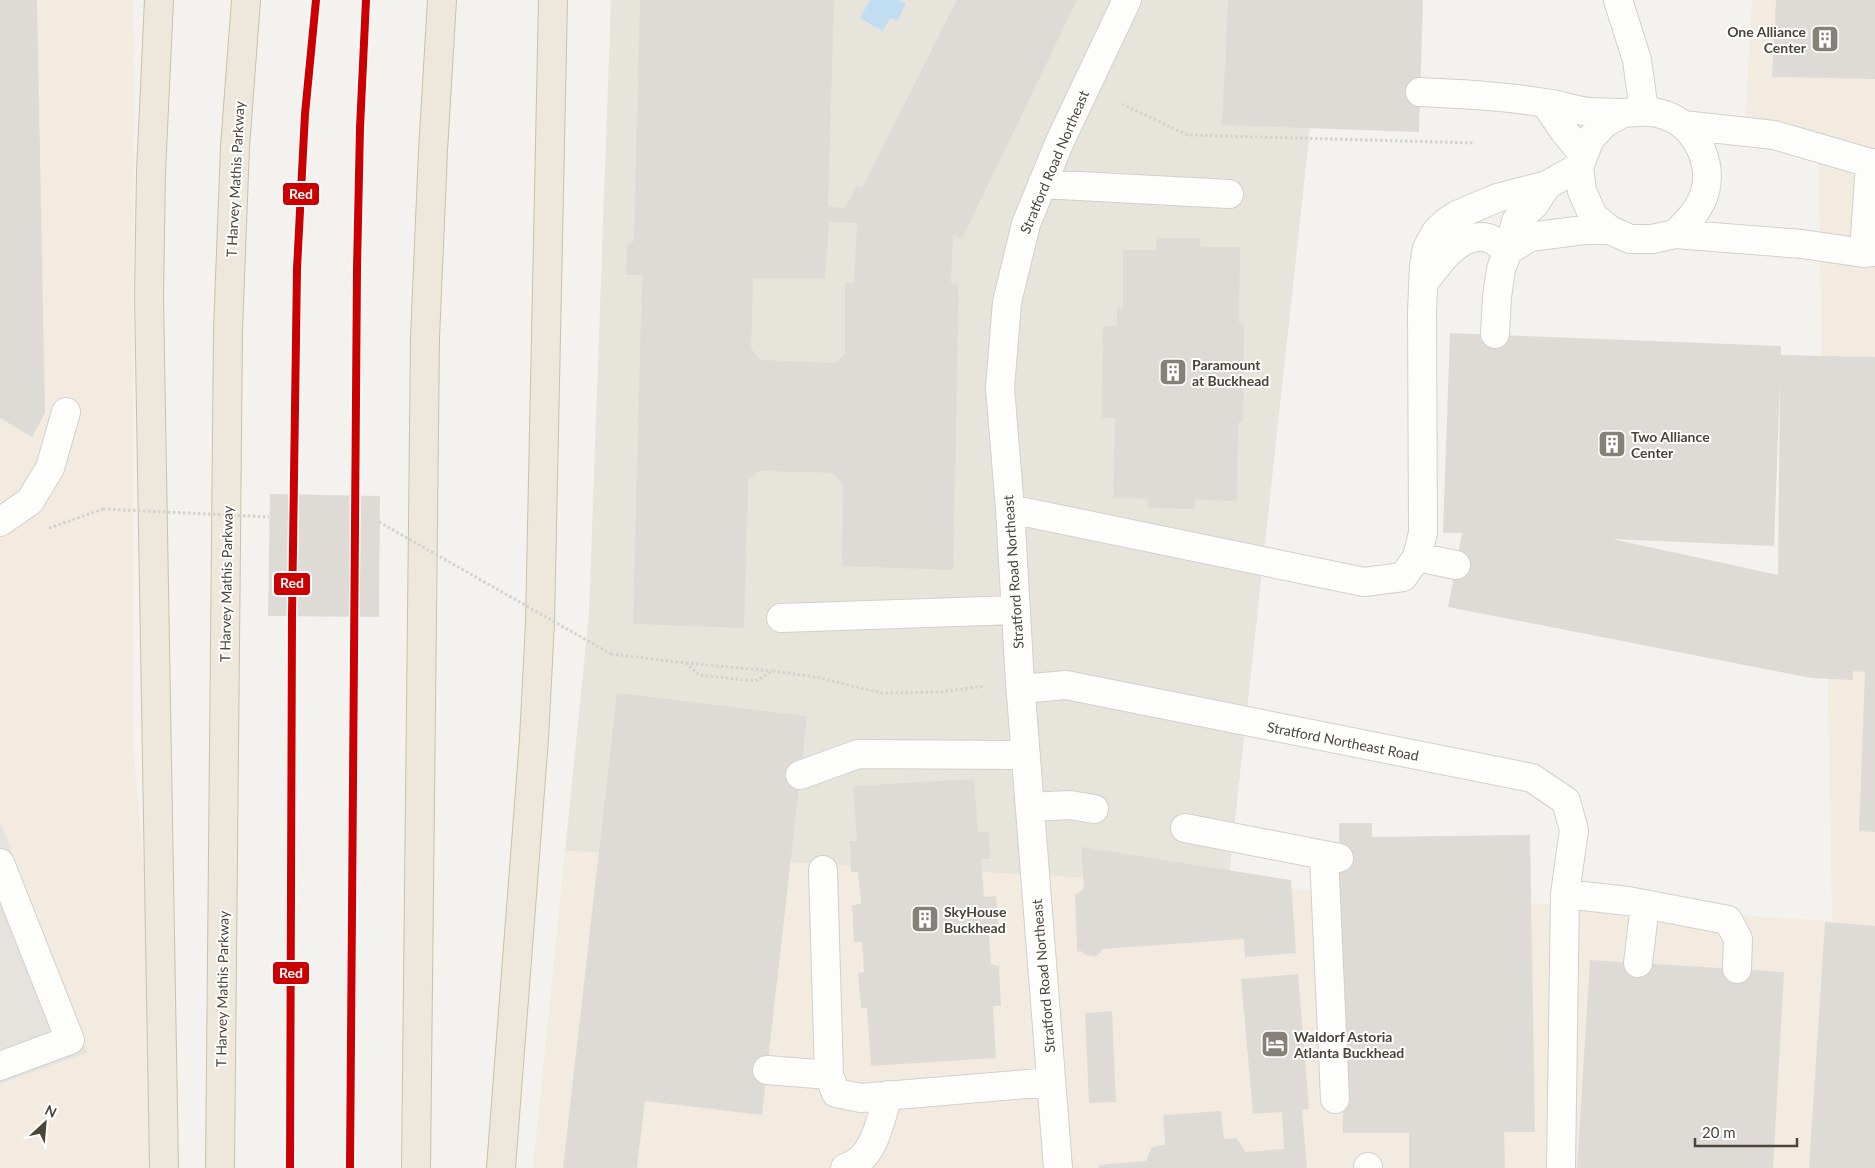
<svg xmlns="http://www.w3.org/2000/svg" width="1875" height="1168" viewBox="0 0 1875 1168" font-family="Lato,sans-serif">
<rect width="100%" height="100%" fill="#f4f2ee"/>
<!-- residential -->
<path fill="#e7e4dc" d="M611,0H1324L1228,885L565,851L589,614Z"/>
<!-- commercial -->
<path fill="#f3ebdf" d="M0,0H134L133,744L170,1168H0Z
M1752,0H1875V1168H533L565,851L1228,885L1832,921L1818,139L1744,141Z"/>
<!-- parking -->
<path fill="#e6e3df" d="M0,821L87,1053L0,1084Z"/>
<!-- water -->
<path fill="#c0ddf1" d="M870,0H898L906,4L897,21L890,18L883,31L860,18Z"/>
<!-- building -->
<path fill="#dedbd6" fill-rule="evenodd" d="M0,0H37L45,413L32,437L0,418Z
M640,0H834L828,207L845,208L857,186L862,188L957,0H1077L962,239L953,235L951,283L959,284L953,570L842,566L843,485L833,473L759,471L748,480L744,628L633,624L642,275H626L627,244L634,241ZM829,222L857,223L854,283H845V354L836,363L760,360L751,348L753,279H825Z
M1228,0H1423L1419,132L1222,125Z
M1776,0H1875V79L1772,77Z
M1157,238H1201L1200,247H1240L1239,323L1244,324L1243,422L1238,423L1237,501L1195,500V509L1147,508L1148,499L1113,498L1115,418H1102L1103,326H1117V308H1123V250H1156Z
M1450,333L1781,346V355L1875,357V832L1859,831L1865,672L1853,671V680L1811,678L1448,607L1462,533H1443ZM1780,381L1778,575L1612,539L1774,546Z
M270,494L380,496L379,617L268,616Z
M617,693L807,716L767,1070L762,1115L645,1101L637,1168H563Z
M974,779L978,832H989L990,859H981L984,897L996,896L999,933L989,934L991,964L999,966L1001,1006H993L996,1058L871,1066L867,1008H861L858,973L864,972L862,942H854L852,905L861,904L858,872H851L850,841H857L853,786Z
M1339,823H1372V837L1530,835L1535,1132H1504L1505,1168H1409V1133H1343Z
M1081,847L1291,880L1296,953L1245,957L1244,939L1103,949L1098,955L1094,957L1086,955L1081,951L1077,952L1075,894H1077L1084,888Z
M1825,922L1875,926V1168H1809Z
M1590,960L1784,972L1773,1168H1577Z
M1298,974L1309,1109L1302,1110L1307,1168H1099V1165L1146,1161L1152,1147L1165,1145L1163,1115L1221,1111L1224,1139L1236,1138L1246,1152L1284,1149L1282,1112L1253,1114L1241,979Z
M1112,1011L1116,1102L1089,1103L1085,1013Z"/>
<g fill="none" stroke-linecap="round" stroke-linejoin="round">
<defs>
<path id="minor" d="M1618,0L1637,60L1644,111
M1420,92C1462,94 1504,96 1545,103C1560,105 1574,110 1589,112C1601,112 1612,113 1624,113C1638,112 1651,110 1665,115C1699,127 1717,170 1701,202C1695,215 1685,224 1675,234
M1545,103L1564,131L1583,154
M1623,113L1605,123L1590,139L1579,167L1582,191L1593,216L1610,230L1630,239H1652L1675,234L1802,244L1864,253L1875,252
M1683,125L1774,135L1870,163H1875
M1042,184L1229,194
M1508,251L1530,237L1584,230H1610
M1864,253L1870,163
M1423,284C1438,264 1459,231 1488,238C1495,240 1502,247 1508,251
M1495,334L1497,297L1501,269L1508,251L1516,221L1534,205L1547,185
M1010,509L1364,582L1403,577L1417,557L1423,533L1422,311L1424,266L1427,248L1436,232L1446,222L1457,215L1497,198L1547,185L1579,167
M0,522L30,501L50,468L66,412
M1417,557L1456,565
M781,618L1016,610
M1021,689L1066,685L1532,778L1566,801L1574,830L1565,894L1561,1168
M800,775L858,754L1026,755
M1030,807L1070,805L1094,809
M1185,828L1339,858
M1324,856L1335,1099
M0,863L70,1040L0,1066
M823,870L829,1075L836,1093L861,1098L1051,1082
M1565,894L1628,901L1728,920L1738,939L1737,969
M1638,963L1645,905
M767,1070L829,1075
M845,1168C875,1159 880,1121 888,1095
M1058,1168L1020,682L1010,509L1000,388L1007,302L1026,224L1060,141L1127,0
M1368,1168V1167"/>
<path id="highway" d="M159,0L151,172L149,296L164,1168
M220,1168L228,330L235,147L246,0
M416,1168L425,338L433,151L442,0
M501,1168L534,739L540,623L553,0"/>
</defs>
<!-- minor casing -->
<use href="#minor" stroke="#d2d0cb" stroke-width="30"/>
<!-- highway casing -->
<use href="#highway" stroke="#ccbfa9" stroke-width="30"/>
<!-- path -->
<path stroke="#d3d2cc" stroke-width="3" stroke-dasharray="2.5 2.5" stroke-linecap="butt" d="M1122,104L1188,135L1475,143
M49,528L103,509
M611,654L686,663L699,675L755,681L773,671L815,677L882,693L939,692L985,686
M686,663L772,671"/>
<!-- minor -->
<use href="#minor" stroke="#fdfdfc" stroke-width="28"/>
<!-- highway -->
<use href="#highway" stroke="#ede8db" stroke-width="28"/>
<!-- path-bridge -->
<path stroke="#d3d2cc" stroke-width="3" stroke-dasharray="2.5 2.5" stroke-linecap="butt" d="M103,509L269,517
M379,522L611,654"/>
<defs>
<path id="metro-1" d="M290,1168L292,616L297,269L305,114L316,0
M350,1168L357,269L360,128L366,0"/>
</defs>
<!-- metro-1 casing -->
<use href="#metro-1" stroke="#fff" stroke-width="11"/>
<!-- metro-1 -->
<use href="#metro-1" stroke="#c00" stroke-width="8"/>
</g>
<!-- icons -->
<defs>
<symbol id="building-square" viewBox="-11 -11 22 22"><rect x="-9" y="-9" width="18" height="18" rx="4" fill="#868178" stroke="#fff"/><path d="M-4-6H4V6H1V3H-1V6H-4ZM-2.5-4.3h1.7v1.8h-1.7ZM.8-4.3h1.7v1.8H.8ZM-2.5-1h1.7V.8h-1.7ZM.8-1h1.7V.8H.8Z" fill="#fff"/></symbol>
<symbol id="hotel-square" viewBox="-11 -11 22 22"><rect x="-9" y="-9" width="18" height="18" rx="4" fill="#868178" stroke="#fff"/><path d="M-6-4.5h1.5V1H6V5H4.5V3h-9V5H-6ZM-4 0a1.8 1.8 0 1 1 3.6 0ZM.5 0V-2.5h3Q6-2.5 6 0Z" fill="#fff"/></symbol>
</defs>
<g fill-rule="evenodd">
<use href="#building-square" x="1809" y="23" width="32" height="32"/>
<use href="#building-square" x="1157" y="356" width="32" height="32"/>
<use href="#building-square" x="1596" y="428" width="32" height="32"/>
<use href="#building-square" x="909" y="903" width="32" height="32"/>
<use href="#hotel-square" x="1259" y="1028" width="32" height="32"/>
</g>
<g text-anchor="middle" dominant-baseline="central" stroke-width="4" stroke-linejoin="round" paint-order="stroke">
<!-- poi labels -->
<g font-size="14" font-weight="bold" fill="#4b4439" stroke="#fff" text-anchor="start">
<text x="1806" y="31" text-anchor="end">One Alliance<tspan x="1806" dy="16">Center</tspan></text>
<text x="1192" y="364">Paramount<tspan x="1192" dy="16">at Buckhead</tspan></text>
<text x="1631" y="436">Two Alliance<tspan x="1631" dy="16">Center</tspan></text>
<text x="944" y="911">SkyHouse<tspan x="944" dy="16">Buckhead</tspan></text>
<text x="1294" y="1036">Waldorf Astoria<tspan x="1294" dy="16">Atlanta Buckhead</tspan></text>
</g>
<!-- street labels -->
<g font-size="14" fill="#4b4439" stroke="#fff">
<text transform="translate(1054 162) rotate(-67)">Stratford Road Northeast</text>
<text transform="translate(235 179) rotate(-87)">T Harvey Mathis Parkway</text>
<text transform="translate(1013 572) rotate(-94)">Stratford Road Northeast</text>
<text transform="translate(226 584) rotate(-89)">T Harvey Mathis Parkway</text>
<text transform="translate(1343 741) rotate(11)">Stratford Northeast Road</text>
<text transform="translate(1043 976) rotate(-95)">Stratford Road Northeast</text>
<text transform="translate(222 989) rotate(-89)">T Harvey Mathis Parkway</text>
</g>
</g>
<g stroke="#fff" stroke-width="2">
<rect x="282" y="182" width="38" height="24" rx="5" fill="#c00"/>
<rect x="273" y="572" width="38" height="24" rx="5" fill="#c00"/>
<rect x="272" y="961" width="38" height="24" rx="5" fill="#c00"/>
</g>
<g font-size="14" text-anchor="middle" font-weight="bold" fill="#fff">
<text x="301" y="199">Red</text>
<text x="292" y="588">Red</text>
<text x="291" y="978">Red</text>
</g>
<!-- north arrow -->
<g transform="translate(45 1123) rotate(26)" stroke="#ffffff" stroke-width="4" paint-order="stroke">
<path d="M0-4L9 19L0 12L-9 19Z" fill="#4b4439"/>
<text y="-8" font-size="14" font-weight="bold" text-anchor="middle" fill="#4b4439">N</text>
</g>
<!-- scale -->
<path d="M1695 1138v8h102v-8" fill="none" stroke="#4b4439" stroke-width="2.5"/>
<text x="1702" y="1138" font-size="15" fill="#4b4439" stroke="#ffffff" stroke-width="4" paint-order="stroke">20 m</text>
</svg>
